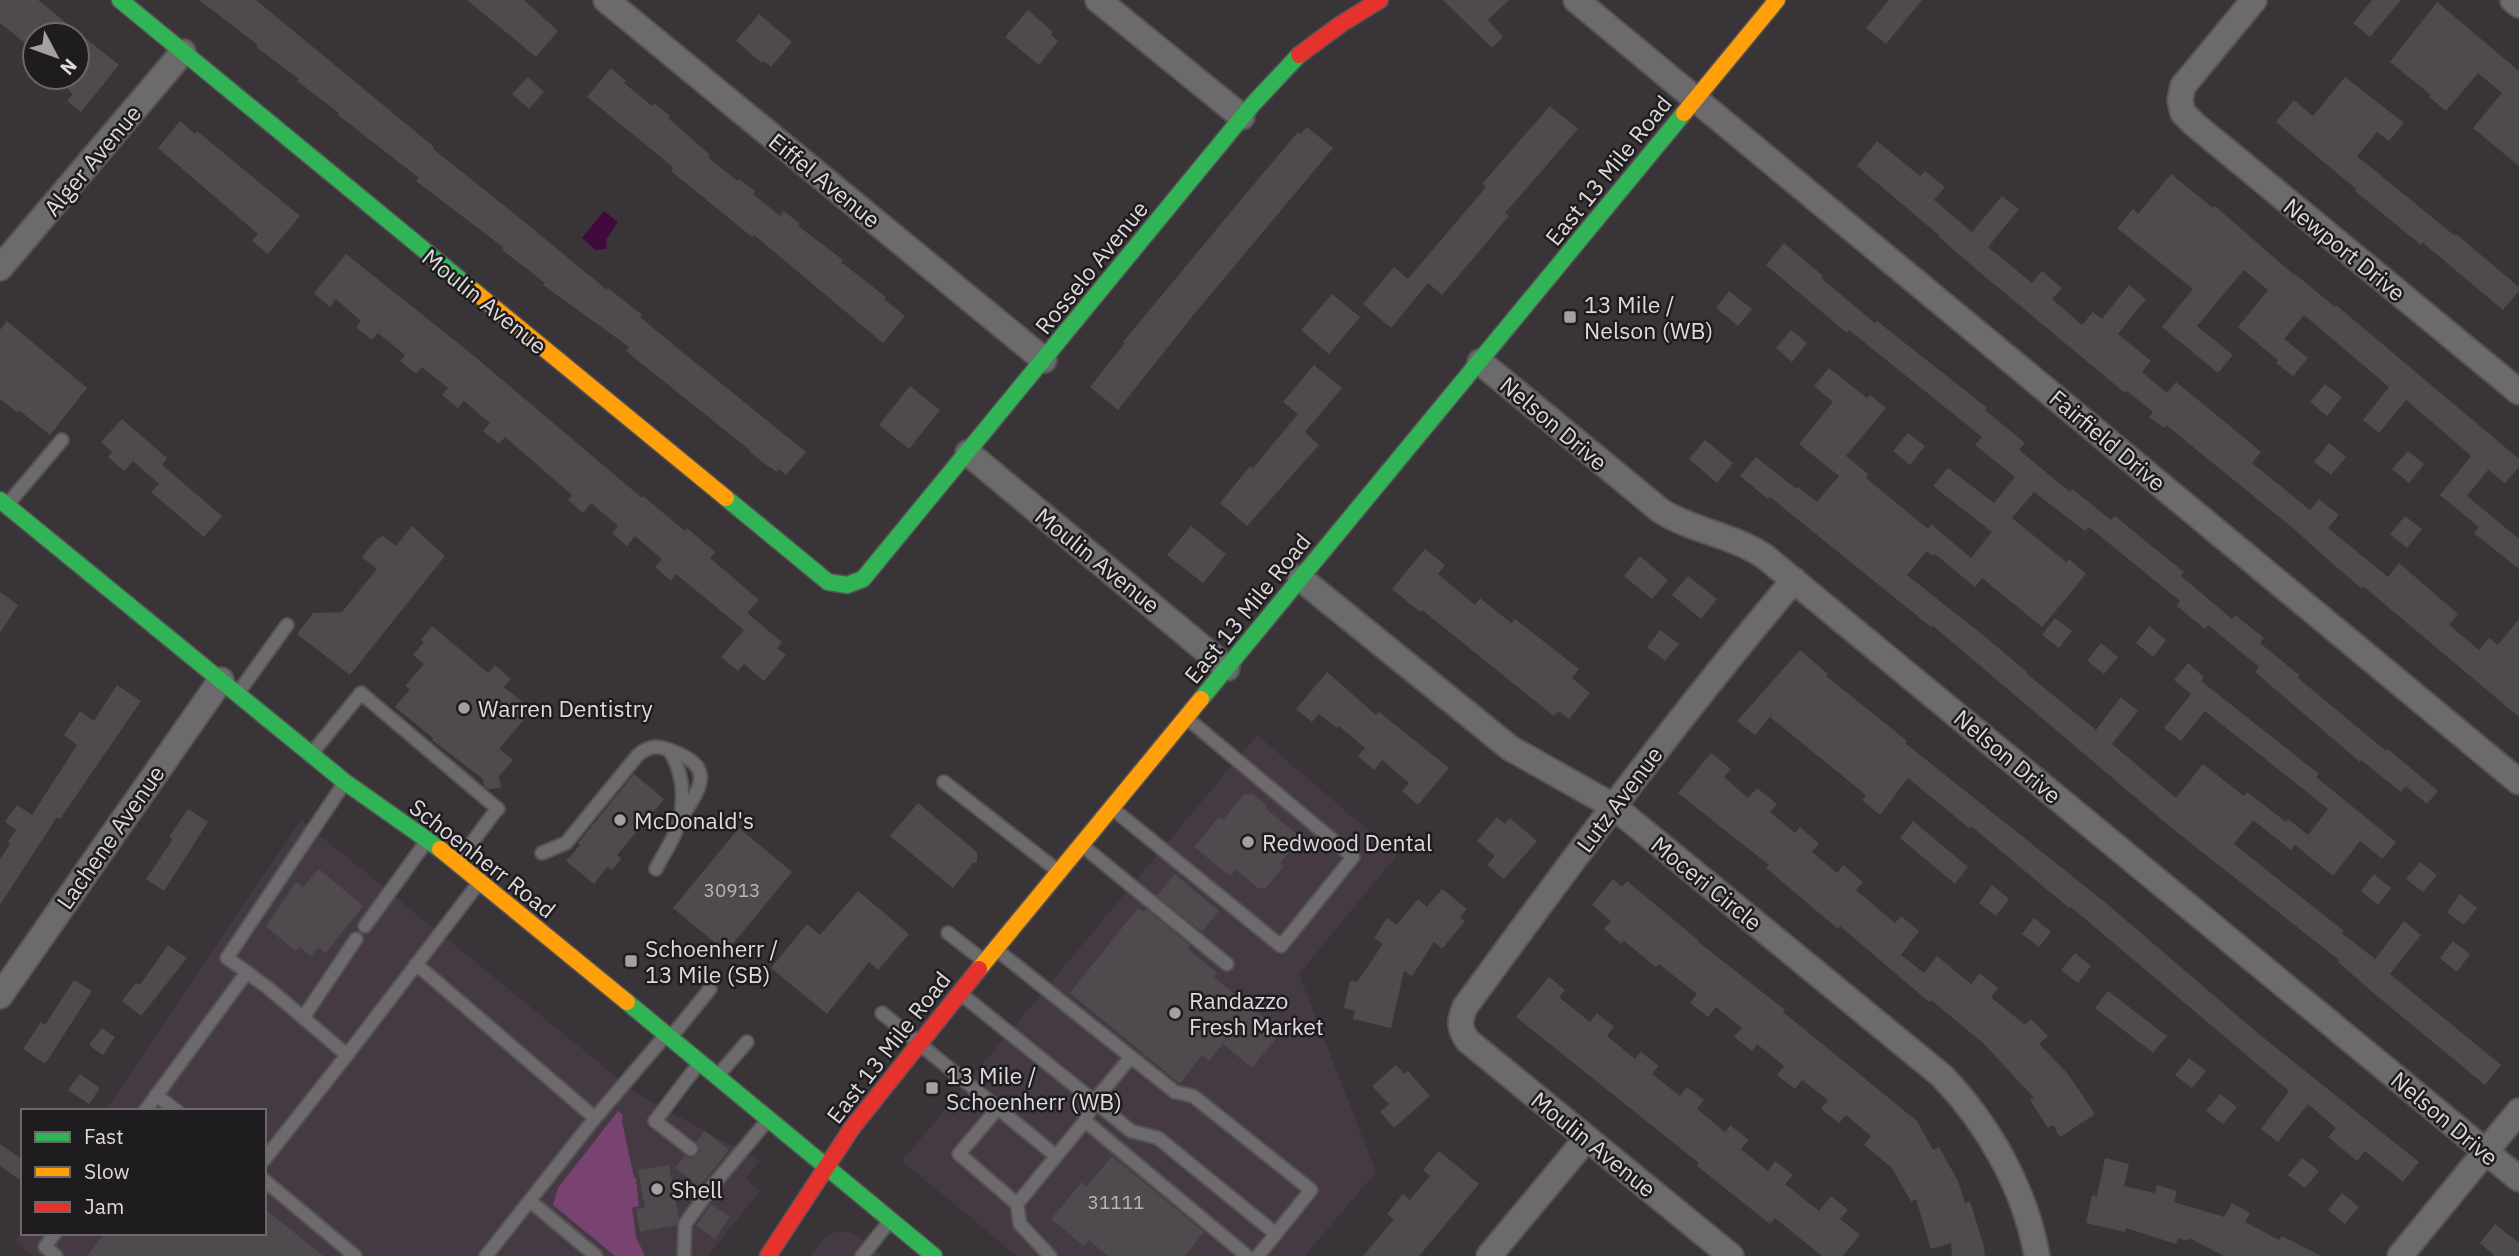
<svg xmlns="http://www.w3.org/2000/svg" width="2519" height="1256" viewBox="0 0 2519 1256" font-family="'IBM Plex Sans',sans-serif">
<rect width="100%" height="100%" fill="#393438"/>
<!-- built -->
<path fill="#453a43" d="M1257,735L1397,855L1299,974L1376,1172L1305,1256H1017L902,1161Z
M301,820L636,1093L760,1161L746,1179L760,1191L708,1256H33L15,1241L23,1230V1233H264V1111H105Z
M845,1231L855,1234L883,1256H810L824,1238L833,1233Z"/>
<!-- green -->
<path fill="#784271" d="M618,1111L623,1115L622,1122L634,1177L636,1178L639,1206L632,1208L636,1237L645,1256H615L553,1205L558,1188Z"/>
<!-- water -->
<path fill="#42093d" d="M604,211L618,222L606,240L607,249L596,250L582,238Z"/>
<!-- building -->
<path fill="#4e4a4e" d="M0,0H38L119,65L81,112L67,101L73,94L67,89L77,77V35H35V51L0,23Z
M199,0H256L434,147L433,149L516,215L607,290L608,288L642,315L640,317L681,351L806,452L786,475L779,469L777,472L765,464L750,452L751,451L626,351L629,347L543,285L545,283L502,250L504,248L416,181L419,178L338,115L339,113L297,81L299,79L256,47L258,45Z
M467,0H524L558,31L536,57Z
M1443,0H1509L1488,20L1503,37L1492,48Z
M1889,0H1922L1886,44L1866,28Z
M2372,0H2401L2370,37L2353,23Z
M2437,2L2519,71V166L2473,128L2502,93L2478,73L2446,111L2429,97L2431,95L2390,62Z
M1028,10L1053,32L1051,35L1058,41L1039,65L1005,37Z
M759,14L792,42L771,67L764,61L762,63L736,41Z
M611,68L626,81L624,83L652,106L654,103L670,116L668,118L710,155L708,157L737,181L739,179L755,191L753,194L780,216L784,211L800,224L798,226L843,260L841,262L886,297L884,299L905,316L883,343L754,235L752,237L671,171L673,167L587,97Z
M528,77L544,92L529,109L512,94Z
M2345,77L2404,123L2389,141L2377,132L2357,156L2455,236L2456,234L2519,287V291L2503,310L2422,242L2421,245L2355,191L2356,189L2276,122L2294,100L2313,116Z
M1550,106L1578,129L1505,213L1509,216L1442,295L1428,283L1391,328L1363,304L1394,267L1408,279L1486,187L1482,184Z
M180,121L195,134L197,131L300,216L268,254L252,241L258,234L158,148Z
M1307,127L1333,148L1191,318L1118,410L1090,387L1125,343L1123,342L1260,177L1298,132L1300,135Z
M1877,141L1920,176L1925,171L1945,187L1934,200L1972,232L2002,196L2019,209L1988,247L2032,283L2042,271L2062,288L2052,299L2082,325L2093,312L2102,319L2129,285L2146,299L2118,334L2151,361L2142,372L2167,393L2176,382L2241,435L2261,452L2252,463L2310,510L2319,499L2339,515L2328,528L2388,577L2399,563L2458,614L2449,625L2479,650L2489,638L2498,645L2519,619V717L2363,586L2361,588L2333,564L2294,529L2166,425L2164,428L2149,417L2153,412L2127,391L2125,393L1977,270L1939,237L1940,236L1857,166Z
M2171,174L2213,208L2215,206L2294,275L2295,274L2335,307L2336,305L2519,459V467L2505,483L2488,470L2467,496L2519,539V569L2474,533L2479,527L2440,495L2471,456L2439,428L2406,400L2379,433L2363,420L2389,387L2304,315L2284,339L2308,358L2293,376L2276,363L2278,360L2238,327L2268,290L2244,270L2197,326L2233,355L2218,373L2162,327L2193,289L2117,228L2133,209L2138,214Z
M1784,243L1823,276L1821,278L1875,323L1877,321L1986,407L1985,410L2025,443L2019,450L2070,492L2072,489L2111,520L2115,516L2154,548L2184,572L2181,576L2232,619L2235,615L2264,638L2260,643L2299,675L2298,678L2386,751L2388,749L2438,791L2427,804L2406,786L2401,792L2361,760L2360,762L2255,672L2259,667L2208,625L2205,629L2177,606L2180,601L2089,527L2085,531L2034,492L2012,518L2066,562L2069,559L2086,574L2042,627L1982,578L1975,587L1935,554L1933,556L1927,551L1907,575L1989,640L2027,672L2026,673L2096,730L2121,697L2138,711L2112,744L2176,798L2203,764L2244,796L2247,792L2286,822L2288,819L2308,835L2328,809L2205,711L2181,741L2164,728L2191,694L2174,680L2188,663L2204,677L2201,681L2319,774L2316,777L2396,842L2382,859L2360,841L2333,876L2295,845L2291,850L2253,820L2234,844L2344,931L2342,933L2375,959L2404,921L2421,935L2390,974L2501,1065L2485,1085L2377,996L2338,962L2339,960L2168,825L1932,625L1931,627L1770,497L1768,499L1740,476L1756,457L1796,489L1798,487L1817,502L1839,476L1799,444L1833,402L1814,386L1829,368L1867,398L1870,395L1886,408L1846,456L1868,474L1866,478L1928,529L1931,524L1971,558L1992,532L1933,486L1948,468L1994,503L2015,477L1975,445L1982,437L1849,330L1847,333L1766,265Z
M346,254L474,356L642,498L643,496L685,531L687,528L715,552L710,558L759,600L747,613L782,642L777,648L786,655L764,681L744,664L738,671L721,657L744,630L676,574L671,581L655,567L662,559L635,536L627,546L612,533L618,526L591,503L583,513L568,500L572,495L505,437L499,444L483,431L490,423L464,401L458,408L442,395L448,388L422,367L416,374L400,361L405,355L378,333L372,340L356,327L361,321L336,299L330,307L314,293Z
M1729,291L1752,309L1738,326L1716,308Z
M1332,294L1360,317L1329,354L1301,330Z
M7,321L87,388L50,435L20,411L18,413L0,399V330Z
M1791,330L1807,343L1792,362L1776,348Z
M1314,365L1342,388L1305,432L1319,445L1247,526L1220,503L1250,466L1253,468L1298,414L1283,402Z
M2325,384L2342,397L2327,416L2310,402Z
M910,386L940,410L909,449L879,425Z
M122,419L167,458L162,465L222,516L204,537L151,492L159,484L133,461L124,471L108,457L112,452L101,442Z
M1908,433L1925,446L1910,465L1893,451Z
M1705,440L1733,463L1717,483L1689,459Z
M2329,443L2346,457L2331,475L2314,462Z
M2408,451L2424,464L2409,483L2392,469Z
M2405,516L2422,529L2407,548L2390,534Z
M412,526L445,556L350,675L297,634L313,613L342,612L377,569L362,557L377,539L383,536L396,546Z
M1191,526L1226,554L1203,583L1167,555Z
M1425,549L1445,565L1438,574L1475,605L1480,598L1511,623L1515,619L1579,669L1572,678L1590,693L1569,719L1559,711L1554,716L1422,610L1420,612L1392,589Z
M1640,556L1668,580L1652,599L1624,576Z
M1688,576L1717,599L1701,619L1672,595Z
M0,592L18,605L0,633Z
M2055,618L2072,631L2059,648L2042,635Z
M432,626L488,673L495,665L511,679L504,687L532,710L499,749L513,760L499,776L501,788L488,789L484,786L483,779L432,740L433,738L395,707L410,689L405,686L424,664L413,655L424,642L421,640Z
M2149,626L2166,640L2153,657L2136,643Z
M1660,630L1679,644L1665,661L1647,647Z
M2101,643L2118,657L2104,674L2087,661Z
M1800,650L1828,674L1826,676L1907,741L1905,743L2107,904L2260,1035L2419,1162L2403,1182L2365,1151L2357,1161L2328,1137L2336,1128L2308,1104L2278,1142L2261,1129L2289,1091L2071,907L2069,908L1971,826L1969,828L1908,778L1880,815L1862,800L1866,795L1770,717L1755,735L1737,721Z
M1327,672L1376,715L1379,712L1449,768L1418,805L1402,791L1409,783L1382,760L1374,770L1358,756L1365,748L1339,726L1337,728L1319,714L1312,722L1296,709Z
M117,685L141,701L60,819L57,817L0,905V859L10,844L8,842L16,830L5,822L17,805L32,815L77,745L64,735L80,711L94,721Z
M1711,753L1731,769L1724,777L1748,798L1757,788L1777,804L1770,812L1795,833L1800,827L1819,844L1812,852L1837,873L1843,865L1863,882L1856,890L1895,923L1901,916L1919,931L1901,955L1924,973L1937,956L1971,984L1980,973L1998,988L1991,997L2025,1025L2031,1019L2048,1036L2039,1044L2068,1074L2095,1114L2060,1137L2053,1125L2048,1128L2030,1100L2034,1098L1983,1043L1931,1000L1929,1002L1840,926L1838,929L1766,868L1769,865L1678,793Z
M634,774L664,799L617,855L621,859L612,870L607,867L594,884L566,861L580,845L578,843Z
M1244,794H1253L1267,805L1265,808L1301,837L1280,863L1284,866L1266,888H1258L1236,870L1230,876L1194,847L1219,817L1223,820Z
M918,803L977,852V862L973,863L953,888L890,836Z
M188,809L208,822L164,891L146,879L173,839L169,837Z
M1497,817L1505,824L1510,818L1537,841L1504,879L1487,865L1495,856L1477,841Z
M1913,821L1968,867L1955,884L1900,838Z
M739,828L792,872L726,952L673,908Z
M2420,862L2437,875L2423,892L2406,879Z
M319,869L363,906L326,953L318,948L311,956L300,947L296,951L266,927L296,882L303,887Z
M1175,874L1219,911L1202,932L1157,896Z
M2374,874L2391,888L2378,905L2361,891Z
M1613,879L1622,887L1627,881L1698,940L1697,941L1785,1010L1783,1012L1917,1121L1933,1150L1939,1147L1958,1181L1965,1203L1970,1201L1984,1247L1985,1256H1952L1951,1243L1931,1249L1916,1199L1911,1202L1892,1168L1864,1145L1871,1136L1846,1115L1839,1123L1821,1109L1828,1100L1802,1080L1795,1089L1777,1075L1784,1066L1757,1044L1752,1051L1734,1037L1742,1028L1716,1007L1708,1017L1690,1003L1697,994L1659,964L1656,967L1624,941L1621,944L1604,929L1611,921L1592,905Z
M1992,885L2009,899L1996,916L1979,903Z
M1442,889L1467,909L1460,917L1465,921L1442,949L1434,942L1412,976L1404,971L1391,1028L1353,1019L1355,1011L1344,1008L1350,981L1357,982L1383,944L1374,938L1387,918L1397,925L1418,899L1427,907Z
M858,891L909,934L878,970L869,962L827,1014L771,968L807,924L820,935Z
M2460,894L2477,908L2464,925L2447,912Z
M1138,908L1143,912L1146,909L1190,945L1188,949L1217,973L1214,977L1281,1032L1252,1068L1223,1044L1209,1061L1202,1055L1180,1084L1070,993Z
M2034,918L2051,932L2039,947L2022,934Z
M2453,941L2470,954L2457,972L2440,958Z
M168,945L187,958L141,1016L122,1001L136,983L140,985Z
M2075,953L2091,966L2078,983L2061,970Z
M1549,977L1565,990L1559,997L1590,1022L1597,1013L1614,1027L1607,1036L1635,1059L1641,1052L1659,1066L1652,1074L1680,1096L1687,1087L1704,1100L1697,1109L1725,1132L1730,1125L1749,1140L1741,1149L1768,1171L1775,1161L1793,1175L1785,1184L1819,1211L1831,1196L1848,1210L1840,1219L1860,1235L1843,1256H1822L1775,1218L1770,1224L1697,1166L1699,1163L1516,1017Z
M74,980L92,991L45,1064L23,1049L41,1022L45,1025Z
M2108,991L2167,1036L2153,1053L2095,1008Z
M102,1028L115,1037L103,1055L89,1045Z
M2189,1058L2206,1071L2192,1088L2175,1075Z
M1396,1065L1404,1074L1408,1071L1430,1096L1394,1128L1380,1112L1389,1104L1372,1086Z
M80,1074L100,1088L89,1104L68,1090Z
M2220,1094L2237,1107L2223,1124L2206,1111Z
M705,1131L729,1150L699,1187L675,1168L685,1156L690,1158L697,1155L700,1150L696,1142Z
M0,1144L23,1160V1182L0,1166Z
M1439,1151L1479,1184L1419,1256H1363L1394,1219L1387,1214L1403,1194L1410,1200L1430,1176L1423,1170Z
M1112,1156L1204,1232L1185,1256H1108L1089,1240L1084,1246L1051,1219L1082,1182L1087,1186Z
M2105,1158L2129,1164L2124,1186L2155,1193L2157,1185L2177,1191L2174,1202L2224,1217L2232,1203L2250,1213L2245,1222L2279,1240L2282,1236L2321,1256H2224L2189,1238L2188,1241L2178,1238L2176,1244L2126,1228L2125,1232L2086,1223L2092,1195L2097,1196Z
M2302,1158L2319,1171L2305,1188L2288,1175Z
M669,1165L679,1218L676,1225L640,1232L636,1209L645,1208L638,1170Z
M2342,1193L2359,1207L2345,1224L2328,1210Z
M711,1204L730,1217L715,1239L696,1226Z
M264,1208L323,1256H87L105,1233H264Z
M2495,1224L2519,1243V1256H2495L2480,1243Z"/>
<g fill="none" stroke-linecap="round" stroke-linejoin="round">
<defs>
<path id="lane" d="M7,505L62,440
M238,693L287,625
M669,750C718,766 700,788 680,820
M312,753L361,693L498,809
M345,782L227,958L267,987L347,1055L478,884
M944,782L1058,871
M1113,809L1281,946L1353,857L1189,720
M1084,847L1227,964
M542,853L566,843L637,756C648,746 656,745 669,750C682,770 685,795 680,819C677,835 663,854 656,869
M459,860L494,813
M365,926L426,842
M948,933L984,961
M998,951L1175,1092L1193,1096L1311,1190L1258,1256
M416,964L595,1118L665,1036
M961,994L1131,1131L1158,1138L1276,1234
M882,1013L1056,1156
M303,1018L356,939
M671,1037L710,989
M720,1073L747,1042
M156,1095L177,1111
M998,1108L959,1154L1017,1204
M145,1111L247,972
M1085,1121L1247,1256
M691,1149L655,1121L700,1062
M264,1160L347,1055
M264,1180L355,1256
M530,1201L596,1256
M55,1233L45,1247L56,1256
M486,1256L595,1118
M684,1256L685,1224L714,1184L767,1121
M862,1256L889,1222
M1050,1256L1020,1224L1017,1204L1085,1121L1094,1101L1131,1057"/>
<path id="street" d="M606,0L1044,360
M1098,0L1242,117
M1576,0L2519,782
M2254,0L2183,86L2180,100L2183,113L2194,124L2519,392
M2513,0L2519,5
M0,268L183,52
M1480,362L1661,511C1693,531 1732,535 1764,556L2519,1179
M968,453L1227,668
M1300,578L1510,748L1613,806L1942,1076C1989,1125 2025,1189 2037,1256
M0,996L221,680
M1489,1256L1587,1138
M1731,1256L1468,1041C1459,1029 1459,1020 1465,1007C1571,862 1678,717 1794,580
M2400,1256L2519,1111"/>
<path id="fast" d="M120,0L474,291
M726,498L828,582L847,585L863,579L1253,104L1299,55
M0,500L345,782L440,849
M1201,699L1684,113
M627,1002L934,1256"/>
<path id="slow" d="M1684,113L1777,0
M474,291L726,498
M440,849L627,1002
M979,969L1201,699"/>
<path id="jam" d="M1299,55L1341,24L1380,0
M768,1256L852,1128L979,969"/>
</defs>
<!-- lane casing -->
<use href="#lane" stroke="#565355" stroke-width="16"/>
<!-- street casing -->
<use href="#street" stroke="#565355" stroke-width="28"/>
<!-- fast casing -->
<use href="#fast" stroke="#565355" stroke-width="19"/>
<!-- slow casing -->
<use href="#slow" stroke="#565355" stroke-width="19"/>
<!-- jam casing -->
<use href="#jam" stroke="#565355" stroke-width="19"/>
<!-- lane -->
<use href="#lane" stroke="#6c6a6c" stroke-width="12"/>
<!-- street -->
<use href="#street" stroke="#6c6a6c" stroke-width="24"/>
<!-- fast -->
<use href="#fast" stroke="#30b455" stroke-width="16"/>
<!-- slow -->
<use href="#slow" stroke="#ff9f0a" stroke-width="16"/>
<!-- jam -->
<use href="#jam" stroke="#e5322d" stroke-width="16"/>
</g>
<!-- markers -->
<g fill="#a49fa3" stroke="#1f1c1f" stroke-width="2.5">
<rect x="1563" y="310" width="14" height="14" rx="3.5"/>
<circle cx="464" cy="708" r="7"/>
<circle cx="620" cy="820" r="7"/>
<circle cx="1248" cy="842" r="7"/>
<rect x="624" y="954" width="14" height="14" rx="3.5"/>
<circle cx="1175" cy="1013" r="7"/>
<rect x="925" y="1081" width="14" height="14" rx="3.5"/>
<circle cx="657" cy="1189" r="7"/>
</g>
<g text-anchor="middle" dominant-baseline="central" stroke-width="5" stroke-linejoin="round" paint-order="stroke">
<!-- number labels -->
<g font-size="19" fill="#b9b5b8">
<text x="732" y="890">30913</text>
<text x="1116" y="1202">31111</text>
</g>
<!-- street labels -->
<g font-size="23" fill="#ddd9dc" stroke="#1f1c1f">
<text transform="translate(92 160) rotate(-50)">Alger Avenue</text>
<text transform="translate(1608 170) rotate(-51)">East 13 Mile Road</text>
<text transform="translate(825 180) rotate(39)">Eiffel Avenue</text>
<text transform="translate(2345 249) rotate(39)">Newport Drive</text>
<text transform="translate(1091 267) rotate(-51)">Rosselo Avenue</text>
<text transform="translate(485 301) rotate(39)">Moulin Avenue</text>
<text transform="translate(1554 423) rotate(40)">Nelson Drive</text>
<text transform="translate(2108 440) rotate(40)">Fairfield Drive</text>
<text transform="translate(1098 560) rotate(39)">Moulin Avenue</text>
<text transform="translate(1247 608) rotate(-51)">East 13 Mile Road</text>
<text transform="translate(2008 756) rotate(40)">Nelson Drive</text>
<text transform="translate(1619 799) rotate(-53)">Lutz Avenue</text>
<text transform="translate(110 837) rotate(-55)">Lachene Avenue</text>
<text transform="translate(483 858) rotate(38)">Schoenherr Road</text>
<text transform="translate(1707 883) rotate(39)">Moceri Circle</text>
<text transform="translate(888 1047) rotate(-52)">East 13 Mile Road</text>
<text transform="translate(2445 1118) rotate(40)">Nelson Drive</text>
<text transform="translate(1594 1144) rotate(39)">Moulin Avenue</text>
</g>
<!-- poi labels -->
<g font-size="23" fill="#ddd9dc" stroke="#1f1c1f" text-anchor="start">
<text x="1584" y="304">13 Mile /<tspan x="1584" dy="26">Nelson (WB)</tspan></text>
<text x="478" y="708">Warren Dentistry</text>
<text x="634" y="820">McDonald's</text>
<text x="1262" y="842">Redwood Dental</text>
<text x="645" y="948">Schoenherr /<tspan x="645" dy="26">13 Mile (SB)</tspan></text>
<text x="1189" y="1000">Randazzo<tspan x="1189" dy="26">Fresh Market</tspan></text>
<text x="946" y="1075">13 Mile /<tspan x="946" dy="26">Schoenherr (WB)</tspan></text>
<text x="671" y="1189">Shell</text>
</g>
</g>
<!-- legend -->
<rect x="21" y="1109" width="245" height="126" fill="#1f1c1f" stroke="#6b686b" stroke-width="2"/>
<rect x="35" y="1132" width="35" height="10" fill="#30b455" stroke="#6b686b" stroke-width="2"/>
<text x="84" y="1144" font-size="21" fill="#ddd9dc">Fast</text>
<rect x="35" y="1167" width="35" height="10" fill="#ff9f0a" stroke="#6b686b" stroke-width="2"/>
<text x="84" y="1179" font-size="21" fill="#ddd9dc">Slow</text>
<rect x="35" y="1202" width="35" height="10" fill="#e5322d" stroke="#6b686b" stroke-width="2"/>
<text x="84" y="1214" font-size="21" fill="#ddd9dc">Jam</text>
<!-- north arrow -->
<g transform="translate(56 56) rotate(131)"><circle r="33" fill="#1f1c1f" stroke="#6b686b" stroke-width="2"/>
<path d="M0-5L12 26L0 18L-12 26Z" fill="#a49fa3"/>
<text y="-10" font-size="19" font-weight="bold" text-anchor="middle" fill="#ddd9dc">N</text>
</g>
</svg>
